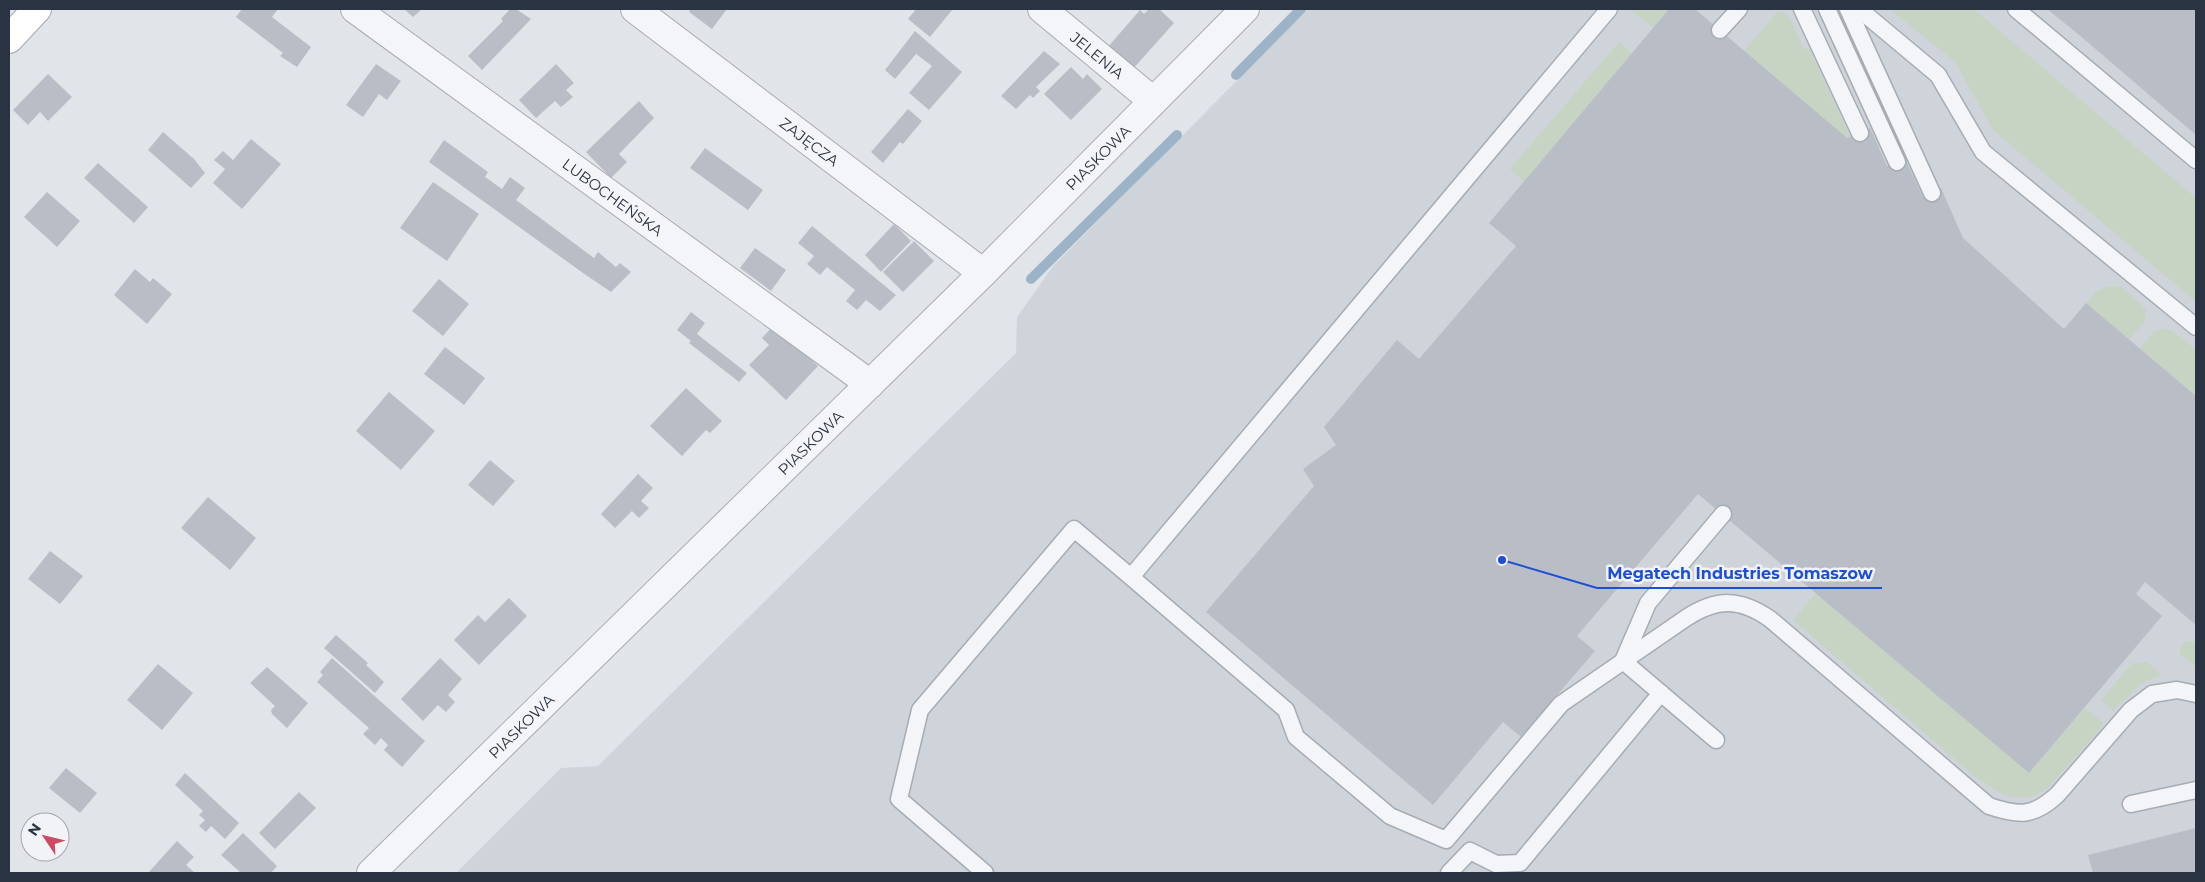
<svg xmlns="http://www.w3.org/2000/svg" width="2205" height="882" viewBox="0 0 2205 882" font-family="Montserrat,sans-serif">
<rect width="100%" height="100%" fill="#e1e5e9"/>
<!-- built -->
<path fill="#cfd4db" d="M1308,9H2196V873H456L561,768L598,766L1016,353L1017,317L1054,265Z"/>
<!-- green -->
<path fill="#c7d3c3" d="M1630,9H1669L1653,28Z
M1890,9H1974L2196,198V302L1993,130L1955,62Z
M1782,11L1790,18L1804,50L1809,48L1850,137L1847,138L1744,51L1777,12Z
M1619,42L1632,53L1524,182L1510,169Z
M2108,286L2121,287L2141,304L2146,311L2145,321L2129,339L2086,303L2096,292Z
M2162,329L2172,330L2196,350V396L2140,348L2154,331Z
M1816,593L2029,773L2085,708L2104,724L2048,788C2019,808 2000,794 1974,776L1793,620Z
M2193,641L2196,643V667L2180,654V648L2185,642Z
M2147,662L2162,675L2141,684L2113,711L2101,700L2132,663Z"/>
<g fill="none" stroke-linecap="round" stroke-linejoin="round">
<!-- stream -->
<path stroke="#9db4c8" stroke-width="10" d="M1236,75L1301,9
M1031,279L1177,135"/>
</g>
<!-- building -->
<path fill="#b9bec6" d="M242,9H278L272,17L311,47L297,67L280,56L283,53L236,17Z
M404,9H422L413,17Z
M510,9H516L531,19L482,70L468,56L503,21L501,19Z
M691,9H727L712,29L689,12Z
M916,9H953L930,37L908,19Z
M1149,9H1159L1174,23L1132,70L1107,48L1140,10L1144,14Z
M1669,9H1695L1847,138L1870,128L1887,166L1905,159L1923,197L1941,188L1963,238L2064,329L2086,303L2196,396V625L2145,582L2136,594L2162,616L2029,773L1698,494L1577,636L1595,651L1521,737L1503,722L1433,805L1206,612L1314,486L1303,469L1336,445L1324,427L1397,340L1419,359L1516,246L1489,223Z
M2047,9H2196V135L2078,34Z
M915,31L962,72L929,110L909,93L932,66L916,54L895,79L885,70Z
M1044,51L1060,64L1036,87L1040,91L1033,98L1030,95L1016,109L1001,96Z
M376,64L401,81L387,100L379,94L363,117L346,105Z
M556,64L574,83L566,90L573,97L561,107L555,101L536,118L519,100Z
M1071,67L1083,79L1087,74L1102,89L1071,120L1044,94Z
M48,74L72,97L48,121L40,112L28,125L13,110Z
M639,101L654,118L619,154L627,162L611,178L586,152Z
M908,109L922,121L903,144L900,142L883,163L871,152Z
M163,132L194,159L205,173L191,188L148,150Z
M251,139L281,164L242,209L213,183L225,169L214,160L223,151L233,160Z
M444,140L488,172L485,177L502,189L510,177L525,188L516,200L594,258L598,252L616,267L620,263L631,272L611,292L583,273L429,162Z
M705,148L763,190L748,210L690,168Z
M98,163L148,207L134,223L84,178Z
M433,182L479,214L447,261L400,228Z
M47,192L80,221L57,247L24,217Z
M894,224L911,241L881,272L865,255Z
M812,226L896,295L880,311L866,300L857,310L846,301L855,290L827,267L820,275L807,264L814,256L798,243Z
M914,241L934,261L903,292L883,272Z
M755,248L786,270L771,291L740,268Z
M135,269L150,282L153,278L172,294L147,324L114,295Z
M439,279L469,304L443,336L412,311Z
M691,312L705,323L697,334L747,373L739,382L689,343L691,341L677,330Z
M774,325L818,366L786,400L749,365L769,345L762,338Z
M445,347L485,378L464,405L424,374Z
M686,388L722,421L710,433L706,430L682,456L650,426Z
M389,392L435,431L401,470L356,431Z
M490,460L515,481L493,506L468,485Z
M638,474L653,488L641,501L649,508L639,518L632,511L615,528L601,514Z
M208,497L256,538L230,570L181,528Z
M50,551L83,576L60,604L28,579Z
M509,598L527,616L479,665L454,640L478,615L485,622Z
M336,635L368,663L366,665L384,682L375,693L324,648Z
M332,658L425,741L402,767L384,750L388,745L381,738L375,745L363,734L369,728L317,682L323,675L320,672Z
M440,658L462,679L448,695L455,702L446,712L438,705L423,721L401,699Z
M158,664L193,693L162,730L127,700Z
M267,667L308,703L287,728L272,714L271,710L275,706L250,683Z
M66,768L97,793L80,813L49,788Z
M185,773L239,823L225,839L211,826L206,832L199,826L205,820L199,815L203,811L175,785Z
M299,792L316,808L275,849L259,833Z
M2196,828V873H2093L2088,855Z
M243,833L277,866L271,873H241L221,855Z
M177,841L194,857L186,865L195,873H148Z"/>
<g fill="none" stroke-linecap="round" stroke-linejoin="round">
<defs>
<path id="service" d="M1609,9L1131,577L1286,710L1296,737L1390,816L1446,840L1561,704L1686,618C1717,598 1740,598 1770,619L1989,806C2019,816 2033,817 2057,795L2131,710L2152,694L2177,690L2196,694
M1802,9L1860,133
M1827,9L1897,162
M1848,9L1932,193
M1859,9L1938,75L1983,152L2196,327
M2016,9L2196,160
M1720,30L1739,9
M1716,740L1623,661L1648,603L1723,514
M2131,804L2196,790
M985,873L899,799L920,710L1074,529L1131,577
M1449,873L1470,851L1496,864L1520,863L1661,693"/>
<g id="minor">
<path id="s1" d="M355,9L870,384"/>
<path id="s2" d="M635,9L983,273"/>
<path id="s3" d="M1042,9L1153,101"/>
<path id="s4" d="M371,873L983,273L1245,9"/>
</g>
<path id="primary" d="M9,39L37,9"/>
</defs>
<!-- service casing -->
<use href="#service" stroke="#a6acb3" stroke-width="19"/>
<!-- minor casing -->
<use href="#minor" stroke="#a6acb3" stroke-width="30"/>
<!-- primary casing -->
<use href="#primary" stroke="#a1a9b5" stroke-width="30"/>
<!-- service -->
<use href="#service" stroke="#f4f5f8" stroke-width="16"/>
<!-- minor -->
<use href="#minor" stroke="#f4f5f8" stroke-width="28"/>
<!-- primary -->
<use href="#primary" stroke="#fff" stroke-width="28"/>
</g>
<g text-anchor="middle" dominant-baseline="central" stroke-width="5" stroke-linejoin="round" paint-order="stroke">
<!-- street labels -->
<g font-size="15" fill="#2a3341" stroke="#f1f3f7">
<text stroke="none"><textPath href="#s3" startOffset="72">JELENIA</textPath></text>
<text stroke="none"><textPath href="#s2" startOffset="219">ZAJĘCZA</textPath></text>
<text stroke="none"><textPath href="#s4" startOffset="1020">PIASKOWA</textPath></text>
<text stroke="none"><textPath href="#s1" startOffset="319">LUBOCHEŃSKA</textPath></text>
<text stroke="none"><textPath href="#s4" startOffset="615">PIASKOWA</textPath></text>
<text stroke="none"><textPath href="#s4" startOffset="210">PIASKOWA</textPath></text>
</g>
</g>
<!-- callouts -->
<path fill="none" stroke="#1d4ed8" stroke-width="2" d="M1502 560L1597 588H1882"/>
<circle fill="#1d4ed8" stroke="#f1f3f7" stroke-width="2" cx="1502" cy="560" r="5"/>
<g font-size="16" text-anchor="middle" font-weight="bold" fill="#1d4ed8" stroke="#f1f3f7" stroke-width="5" stroke-linejoin="round" paint-order="stroke">
<text x="1740" y="579">Megatech Industries Tomaszow</text>
</g>
<!-- border -->
<rect width="2205" height="882" fill="none" stroke="#2a3341" stroke-width="20"/>
<!-- north arrow -->
<g transform="translate(45 837) rotate(305)"><circle r="24" fill="#f1f3f7" stroke="#a1a6ae"/>
<path d="M0-4L9 19L0 12L-9 19Z" fill="#ca4b62"/>
<text y="-8" font-size="14" font-weight="bold" text-anchor="middle" fill="#2a3341">N</text>
</g>
</svg>
